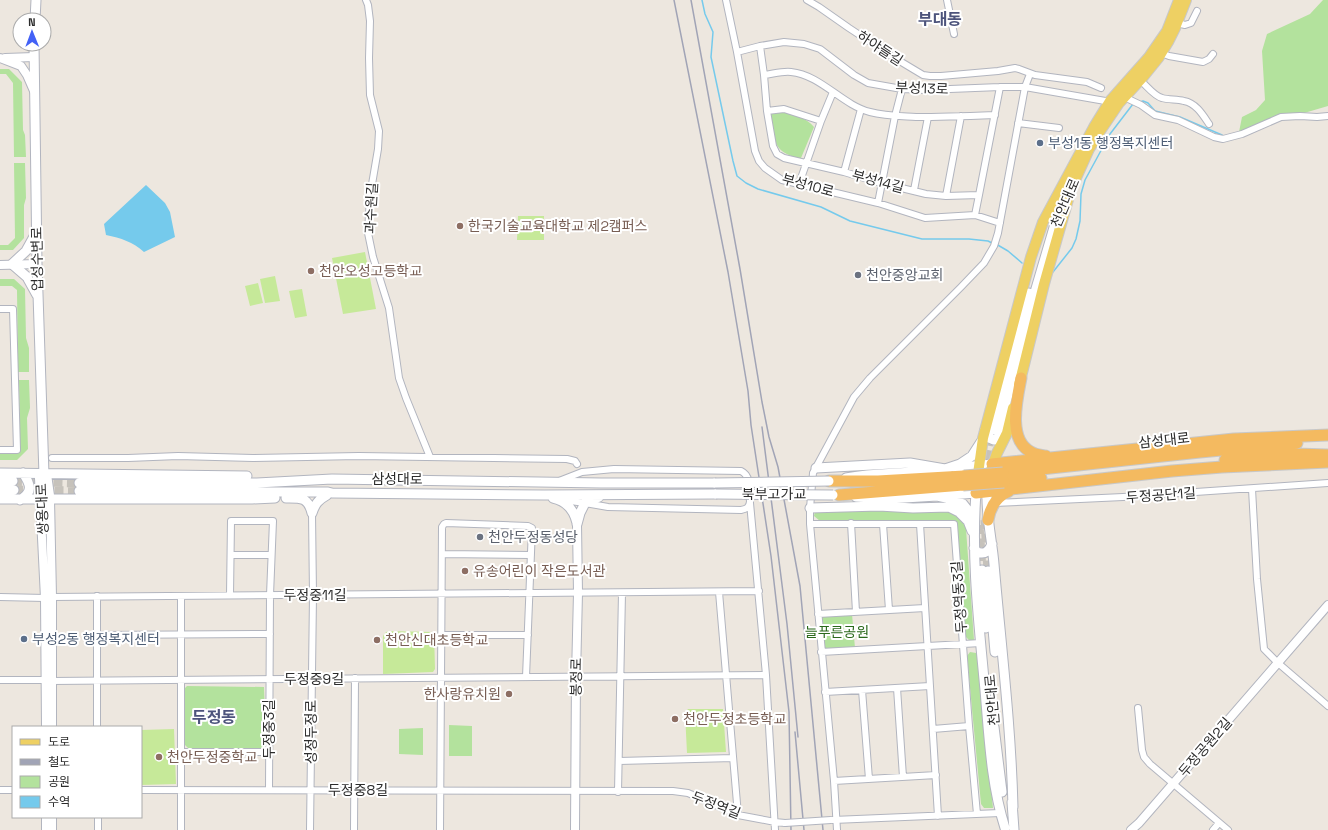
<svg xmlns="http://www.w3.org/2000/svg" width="1328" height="830" viewBox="0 0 1328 830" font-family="'Space Grotesk','Noto Sans KR',sans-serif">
<rect width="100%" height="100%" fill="#ede7df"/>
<!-- green -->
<path fill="#b3e29d" d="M1323,0H1328V106L1239,132L1242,117L1256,110L1265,100L1262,51L1267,34L1310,14Z
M0,69H9L22,82L23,130L25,135L26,157H14L13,83L6,74H0Z
M780,111C791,113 807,118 814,127L801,158C797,159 794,157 789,155C772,148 773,132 770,115L771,113Z
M14,163H25L26,198L24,205V238L13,250H0V245H8L15,238Z
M0,279H14L25,289L26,338L29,348V372H18L17,290L12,286H0Z
M19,380H29L30,408L27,418L28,449L17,460H0V453L16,448L20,443Z
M815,511H952L964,522L966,529L974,640H969L966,637L956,522L954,521H820L814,516Z
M852,614L855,648L823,650L820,616Z
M970,652L976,653L978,655L993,808H984L981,804L967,656Z
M187,686L264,687L266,741L264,748L262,749H189L185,745L184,689Z
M449,725L472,726V756H449Z
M423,728V755L399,754V729Z"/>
<!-- pitch -->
<path fill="#c6e999" d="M518,216H544V240H517Z
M365,252L376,309L343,314L332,258Z
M275,276L280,301L265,303L260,279Z
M258,283L263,303L250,306L245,286Z
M302,289L307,316L295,318L289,291Z
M388,631L434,632L435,669L433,672L383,674V636L385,633Z
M688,709H723L726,752L687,753L685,713Z
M174,729L176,784L141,785V730Z"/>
<!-- water -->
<path fill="#75caec" d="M146,185L165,203L170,212L175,237L144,252C133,242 121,238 106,235L104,224Z"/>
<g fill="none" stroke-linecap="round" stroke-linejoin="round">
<!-- stream -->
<path stroke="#75caec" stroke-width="1.5" d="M702,0L705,14L713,32L711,57L733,161L737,176L746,183L758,189L821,207L850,221L922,239H969L988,241L992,243
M1140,102L1143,101L1148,103L1155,111L1180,117L1222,135
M996,244L1008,251L1022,263
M1053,272L1072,248L1076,239L1080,221L1081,194L1085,180L1110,134L1133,104"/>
<!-- secondary-tunnel -->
<path stroke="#c6c2bb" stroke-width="9" stroke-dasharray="9 4.5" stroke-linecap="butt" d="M983,472L991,432
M13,481L79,483
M14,490L79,491
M985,520L988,571
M979,525L982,570"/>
<defs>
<path id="minor" d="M366,0L368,5L370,21L369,58L370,95L379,131L378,149L370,196L368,233L373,257L389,308L399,378L406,398L430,457
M726,0L737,52L755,151L759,161L765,168L782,180L878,203L925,218L975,215L1000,223
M807,0L819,7L849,28L893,57L923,75L930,76H941L998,71L1015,68L1019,69L1035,75L1087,82L1101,88
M947,0L954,34
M1177,23L1185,25L1191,23L1197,11
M760,46L764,75L767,111L773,146L777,154L784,158L844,172L881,183L926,194L946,196L979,195L1000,87
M737,52L760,46L784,42L804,44L820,49L854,75L868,83L902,89L925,90L1000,87H1025L1111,102
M1161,53L1169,56L1203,62L1209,59L1213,54
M764,75C773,74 782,71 791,72C821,75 842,105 870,112C885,116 900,116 916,117C942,117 969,116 995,115
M1140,80C1147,86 1154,96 1162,98C1169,100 1177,99 1184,101C1196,103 1203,115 1209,124
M1122,96L1141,105L1155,115L1178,120L1214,137L1223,139L1242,134L1281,117L1300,116L1317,117L1328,116
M767,111L784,109L821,121
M1018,123L1059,128
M844,172L861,109
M799,184L821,121L833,92
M914,190L928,117
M946,196L961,116
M878,203L895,116L902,89
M975,215L979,195
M0,309H13L17,450H0
M52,458H128L178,456L253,458L359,456L567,459L575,461L577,464
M559,481L582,472L614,469L741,471C752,476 749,492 750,502C749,508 746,509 741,510L608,507L585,503L563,500
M1252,489L1257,579L1264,649L1278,663L1328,706
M750,503L766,675L775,830
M994,503L1123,497L1328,483
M851,523L856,612
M810,524H954L969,726L977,814
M883,524L889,610
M920,524L938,816
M442,554L531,555
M231,555H271
M719,592L738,815
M230,595L231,521H273L270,595L269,790
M97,596V727
M0,597L45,598
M52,597L759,591
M818,614L925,608
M97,635L270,634
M442,635H528
M821,652L981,643
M0,680H45
M51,681L766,675
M897,688L903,777
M862,690L869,779
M825,692L930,686
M1138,708L1142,750L1144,757L1150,764L1228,830
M933,729L969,726
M181,752H269
M619,761L733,758
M834,781L936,775
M0,790H13
M141,790L673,791L688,793L738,815L775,822L785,823
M618,792L622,593
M98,817V830
M833,820L1000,813
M181,830V596
M310,830L313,595L312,513
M354,830L355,678
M440,830L442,527L444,524L446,523L528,526L532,528L526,677
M837,830L834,781L810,524V508L813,473L854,397L870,378L961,287L984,263L994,246L998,233L1025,87L1030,74
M1213,830L1219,823"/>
<path id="tertiary" d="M0,58L21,66L27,75L34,91
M5,58L34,57
M0,265L37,264
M44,475L39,478L45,598L46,727
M50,499L52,597V727
M46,830V817
M52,830V817
M575,830L576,676L578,593L577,524
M1131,830L1139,823L1328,605"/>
<path id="secondary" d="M35,20L36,0
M34,44L37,264L44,475
M36,233L26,251L12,264L27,277L37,295
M985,430L987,437L994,440L1007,433
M992,430L1029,293
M998,432L1035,292L1055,224L1062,208
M816,468L910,463L945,469L960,464L972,456L981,442
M956,468L992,464
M0,473L247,476
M44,475L47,478L50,499
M846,478C876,472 906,474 935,470
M0,481H13
M79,483H257L332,479L601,483H715
M0,490H14
M79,491L328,492L332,493L544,495L716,494
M987,492C986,516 992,540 994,564C1001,645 1011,726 1013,807
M937,496L976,493C971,559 979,624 985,690C989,736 991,784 1005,828
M856,497L888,499L937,496L951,499L963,504L974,518
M286,498C301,498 308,497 312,513
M553,498C567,501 574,510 577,523
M0,499H252L275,498
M20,500C33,492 31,485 23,473
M810,508L879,506L913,508L949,507L959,512L968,521L972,531
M312,513C315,504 318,500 327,495
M577,524L580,513L585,503L599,497
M974,548L977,552C985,555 989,551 992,544
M982,570L986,628
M988,571L995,652
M994,727L1002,792
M1012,802L1014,830"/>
<path id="primary" d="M1019,385L1044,284L1071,189L1089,149L1100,131L1119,103L1142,78L1159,57L1168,42L1175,28L1186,0
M991,470L997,453L1007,433L1013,408
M977,481L983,438L1031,257L1043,222L1094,127L1110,101L1149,57L1167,31L1179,0"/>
<path id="trunk" d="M1021,378C1017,399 1007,440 1031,452C1035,455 1041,455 1046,456
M1225,460L1296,454L1328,455
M992,464L1234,439L1328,435
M1003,473L1200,452L1297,443
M829,481H878L964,476
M1004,482L1041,478
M976,493L1172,471L1222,467L1328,462
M839,495L963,485
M988,520C990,507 996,497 1009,491"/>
</defs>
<!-- minor casing -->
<use href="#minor" stroke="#b2b5bf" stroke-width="8"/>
<!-- tertiary casing -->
<use href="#tertiary" stroke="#b2b5bf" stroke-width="10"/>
<!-- secondary casing -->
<use href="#secondary" stroke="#b2b5bf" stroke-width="11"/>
<!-- primary casing -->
<use href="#primary" stroke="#c8c8c8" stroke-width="12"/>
<!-- trunk casing -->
<use href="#trunk" stroke="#c8c8c8" stroke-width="13"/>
<!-- minor -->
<use href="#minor" stroke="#fff" stroke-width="6"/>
<!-- tertiary -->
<use href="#tertiary" stroke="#fff" stroke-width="8"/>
<!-- secondary -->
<use href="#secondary" stroke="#fff" stroke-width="9"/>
<!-- primary -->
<use href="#primary" stroke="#eed063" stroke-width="10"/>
<!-- trunk -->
<use href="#trunk" stroke="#f4ba60" stroke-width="11"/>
<!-- rail -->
<path stroke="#a1a4b6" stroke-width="1.5" d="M674,0L728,272L748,391L751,425L771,556L789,712L791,830
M691,0L740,269L762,402L769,437L778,467L800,586L823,830
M762,427L787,624L798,737
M795,732L804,830"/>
<defs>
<path id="minor-bridge" d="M785,823L831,820"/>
<path id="secondary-bridge" d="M715,483L829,481
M716,494L833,495"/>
<path id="trunk-bridge" d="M964,476L1003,473
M963,485L1004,482"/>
</defs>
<!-- minor-bridge casing -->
<use href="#minor-bridge" stroke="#b2b5bf" stroke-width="8" stroke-linecap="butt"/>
<!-- secondary-bridge casing -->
<use href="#secondary-bridge" stroke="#b2b5bf" stroke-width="11" stroke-linecap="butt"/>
<!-- trunk-bridge casing -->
<use href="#trunk-bridge" stroke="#c8c8c8" stroke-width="13" stroke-linecap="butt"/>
<!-- minor-bridge -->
<use href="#minor-bridge" stroke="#fff" stroke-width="6"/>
<!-- secondary-bridge -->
<use href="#secondary-bridge" stroke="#fff" stroke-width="9"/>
<!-- trunk-bridge -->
<use href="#trunk-bridge" stroke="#f4ba60" stroke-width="11"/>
</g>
<!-- markers -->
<g fill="#5c6f8a" stroke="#fff" stroke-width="1.5">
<circle cx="1040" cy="143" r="4"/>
<circle cx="24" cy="639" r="4"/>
</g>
<g fill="#8d6e63" stroke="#fff" stroke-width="1.5">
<circle cx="460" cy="226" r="4"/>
<circle cx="311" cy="271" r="4"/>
<circle cx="465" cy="571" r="4"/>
<circle cx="377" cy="640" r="4"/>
<circle cx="509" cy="694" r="4"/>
<circle cx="675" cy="719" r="4"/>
<circle cx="159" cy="757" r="4"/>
</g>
<g fill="#6b7280" stroke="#fff" stroke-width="1.5">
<circle cx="858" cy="275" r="4"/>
<circle cx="480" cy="537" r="4"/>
</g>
<g text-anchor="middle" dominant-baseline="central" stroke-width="4" stroke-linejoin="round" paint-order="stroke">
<!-- street labels -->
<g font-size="14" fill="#2c2c2c" stroke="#fff">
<text transform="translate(880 48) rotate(33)">하야들길</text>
<text transform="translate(922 88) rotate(2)">부성13로</text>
<text transform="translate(878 181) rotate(15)">부성14길</text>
<text transform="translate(808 185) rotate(15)">부성10로</text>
<text transform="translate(1065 203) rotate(-67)">천안대로</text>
<text transform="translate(371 208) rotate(-87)">과수원길</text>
<text transform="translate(37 259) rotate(-91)">업성수변로</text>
<text transform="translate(1164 440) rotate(-6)">삼성대로</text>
<text x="397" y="479">삼성대로</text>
<text x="774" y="494">북부고가교</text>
<text transform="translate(1161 495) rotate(-4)">두정공단1길</text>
<text transform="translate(42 509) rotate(-92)">쌍용대로</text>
<text x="315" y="595">두정중11길</text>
<text transform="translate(959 597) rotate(-94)">두정역동3길</text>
<text transform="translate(576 677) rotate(-89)">봉정로</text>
<text x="314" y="679">두정중9길</text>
<text transform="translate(992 700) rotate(-95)">천안대로</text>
<text transform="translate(269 729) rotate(-90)">두정중3길</text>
<text transform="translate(311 732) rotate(-90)">성정두정로</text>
<text transform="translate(1205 747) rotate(-49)">두정공원2길</text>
<text x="358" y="790">두정중8길</text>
<text transform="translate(716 805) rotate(21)">두정역길</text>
</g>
<!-- service labels -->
<g font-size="14" fill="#4e5e75" stroke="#fff" text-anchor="start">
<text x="1048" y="143">부성1동 행정복지센터</text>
<text x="32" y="639">부성2동 행정복지센터</text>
</g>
<!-- education labels -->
<g font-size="14" fill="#785e54" stroke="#fff" text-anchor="start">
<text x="468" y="226">한국기술교육대학교 제2캠퍼스</text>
<text x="319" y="271">천안오성고등학교</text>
<text x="473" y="571">유송어린이 작은도서관</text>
<text x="385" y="640">천안신대초등학교</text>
<text x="501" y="694" text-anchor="end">한사랑유치원</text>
<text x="683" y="719">천안두정초등학교</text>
<text x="167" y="757">천안두정중학교</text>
</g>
<!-- worship labels -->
<g font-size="14" fill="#5b616d" stroke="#fff" text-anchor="start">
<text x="866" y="275">천안중앙교회</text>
<text x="488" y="537">천안두정동성당</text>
</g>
<!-- park labels -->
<g font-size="14" fill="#2b691c" stroke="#fff">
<text x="837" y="632">늘푸른공원</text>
</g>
<!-- quarter labels -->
<g font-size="16" font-weight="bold" fill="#4d547c" stroke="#fff">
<text x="940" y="19">부대동</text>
<text x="214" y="717">두정동</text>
</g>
</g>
<!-- legend -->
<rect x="12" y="726" width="130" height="92" fill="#ffffff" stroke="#ababab"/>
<rect x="20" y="739" width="20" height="6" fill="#eed063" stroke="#ababab"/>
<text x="48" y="746" font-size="12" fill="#2c2c2c">도로</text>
<rect x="20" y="759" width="20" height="6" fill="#a1a4b6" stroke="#ababab"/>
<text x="48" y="766" font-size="12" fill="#2c2c2c">철도</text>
<rect x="20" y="776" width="20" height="12" fill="#b3e29d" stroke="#ababab"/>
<text x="48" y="786" font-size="12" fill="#2c2c2c">공원</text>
<rect x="20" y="796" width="20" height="12" fill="#75caec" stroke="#ababab"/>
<text x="48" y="806" font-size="12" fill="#2c2c2c">수역</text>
<!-- north arrow -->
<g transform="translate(32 32) rotate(359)"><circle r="19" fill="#ffffff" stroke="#ababab"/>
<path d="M0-3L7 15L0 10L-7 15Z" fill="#4361f6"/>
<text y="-6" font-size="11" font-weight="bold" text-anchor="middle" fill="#2c2c2c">N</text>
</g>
</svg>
